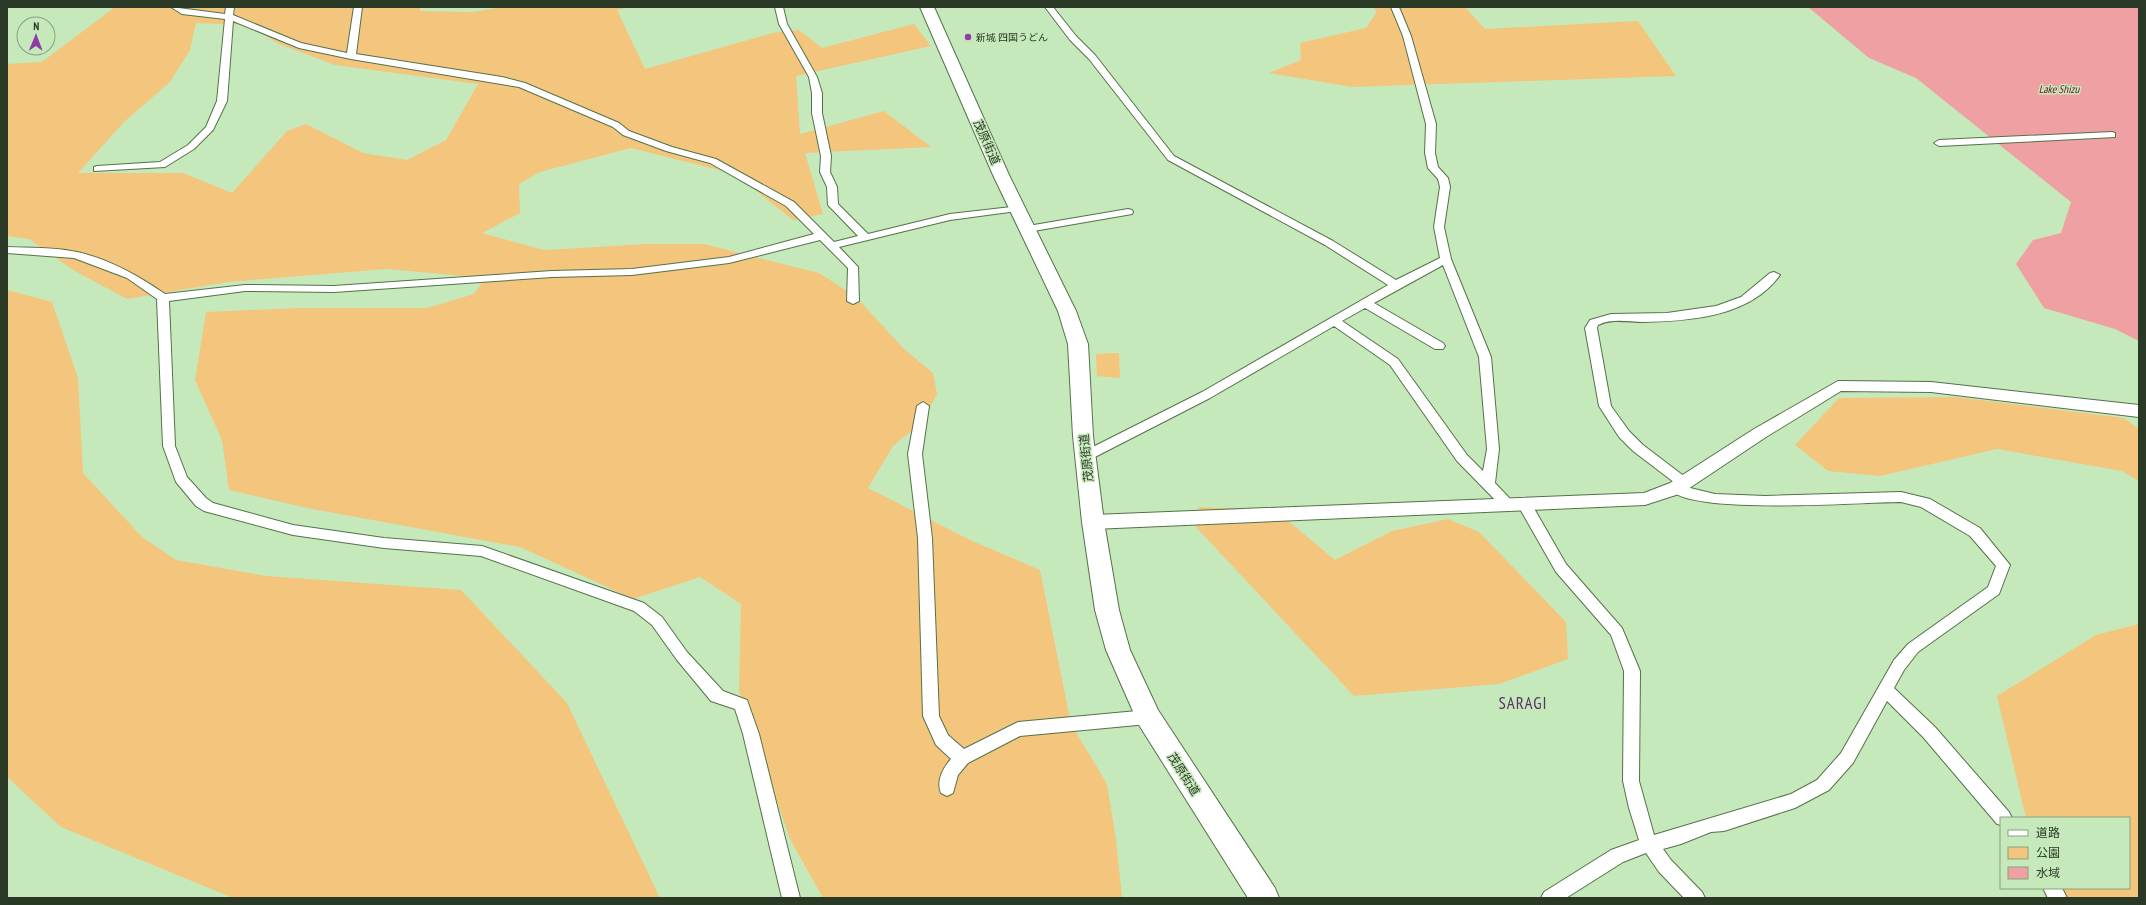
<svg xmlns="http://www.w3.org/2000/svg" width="2146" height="905" viewBox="0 0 2146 905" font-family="'PT Sans Narrow','Noto Sans JP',sans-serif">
<rect width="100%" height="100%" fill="#c6e9bb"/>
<!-- green -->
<path fill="#f4c57c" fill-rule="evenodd" d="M115,7H420V11L473,12L503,7H629L617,10L645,69L773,33L799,30L822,48L914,24L931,46L796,76L800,134L884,111L931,147L805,153L823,214L793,220L735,174L631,148L540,172L519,184L520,213L482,233L544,250L647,244H704L819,273L855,296L905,350L933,373L937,394L922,422L893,446L868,488L970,540L1040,570L1071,724L1107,784L1116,839L1122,898H823L790,839L739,691L741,604L700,577L633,599L520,547L307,508L229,490L222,440L195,380L206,312L300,308H427L474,294L485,278L387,269L228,282L127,299L73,270L29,239L7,236V64L42,62ZM196,23L248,25L279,44L335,65L478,84L446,140L407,160L363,153L306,124L287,131L232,193L183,173H78L124,122L170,82L190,50Z
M1375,7H1465L1485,29L1638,21L1676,76L1352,87L1269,73L1301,60L1300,43L1366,28L1376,13Z
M7,290L52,302L78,378L83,473L142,537L176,560L266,576L461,590L567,703L660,898H233L61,827L7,777Z
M1119,353L1120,378L1097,376L1096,354Z
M1956,397L2124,418L2139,429V481L2122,471L1997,449L1880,476L1828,471L1795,445L1839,398Z
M1199,507L1275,510L1335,560L1392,531L1448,519L1479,532L1566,622L1568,659L1499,684L1354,696L1194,525Z
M2139,624V898H2045L2043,888H2129V818H2026L1997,696L2096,635Z"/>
<!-- water -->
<path fill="#efa0a2" d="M1808,7H2139V341L2115,329L2044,308L2016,264L2033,240L2061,233L2071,202L1916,78L1869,58Z"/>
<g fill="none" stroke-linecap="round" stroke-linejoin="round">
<defs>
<path id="minor" d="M171,7L225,14L226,7H234L233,15L301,43L347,53L354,7H362L356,54L502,77L525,83L619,123L629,131L672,147L716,159L794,202L834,242L858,236L828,205L827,187L820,172L821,156L812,113V93L809,77L779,24L775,7H783L787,24L817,77L822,93V113L831,156L830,172L837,187L838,204L868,234L950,214L1021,206L1022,208L1017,211L950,220L839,247L858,267L859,301L853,304L847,301L848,268L820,240L729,263L632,275L552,277L334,292L245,291L169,301L175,446L187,477L206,498L213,503L293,525L384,538L482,546L644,603L662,617L687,652L723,691L747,700L759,734L800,898H782L743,734L735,709L711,701L677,660L652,625L634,611L481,556L384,548L293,535L204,511L196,506L176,482L163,446L157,299L127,278L74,258L7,253V247C30,248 54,247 77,252C109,259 139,276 165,294L245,285L334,286L552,271L632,269L729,257L814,234L786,206L710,163L666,151L623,135L613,127L519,87L351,59L299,48L233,21L227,101L213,130L194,149L165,167L94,171V167L97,166L160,162L188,145L206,127L217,101L225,19L182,14Z
M1045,7H1053L1076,36L1095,55L1174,156L1333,241L1396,280L1440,258L1434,227L1440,187L1438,179L1428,168L1425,153L1426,124L1403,36L1391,7H1399L1411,36L1436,124L1435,153L1438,167L1448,178L1450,187L1444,227L1451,259L1491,357L1499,449L1495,483L1514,503L1512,507H1502L1457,461L1390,365L1334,326L1210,398L1091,459H1081L1079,456L1081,453L1202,392L1388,285L1325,245L1168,160L1089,59L1070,40ZM1443,265L1479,357L1487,449L1483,471L1467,455L1398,359L1342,321L1365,308L1435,349H1443L1445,346L1443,343L1374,303Z
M2112,132L2115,133V137L1939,146L1934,143L1939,140Z
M1128,209L1132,210L1133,212L1132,214L1028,232L1023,229L1028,226Z
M1774,272L1780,275C1750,317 1690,321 1643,322C1628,322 1613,318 1598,325L1597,328L1611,406L1629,431L1643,445L1689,480L1691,483L1686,487L1715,494L1765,496L1901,492L1930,499L1980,528L2010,565L1999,594L1918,652L1904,670L1894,688L1935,727L2009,812L2012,818H2001V825L1997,824L1923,737L1887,701L1853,763L1829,790L1795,808L1724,831L1711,832L1681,844L1663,849L1671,860L1702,892L1705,898H1684L1659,872L1646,853L1623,862L1566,898H1541L1544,892L1611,850L1639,840L1629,808L1623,781L1624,671L1611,635L1556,572L1516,502L1518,498H1528L1566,564L1622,628L1640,671L1639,781L1654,835L1791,794L1817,780L1841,753L1894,660L1908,644L1988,587L1996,566L1970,536L1921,507L1901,502C1865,502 1685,516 1669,488L1671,485L1675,483L1633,451L1619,437L1599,406L1585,328L1590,320L1611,314L1667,313L1716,306L1741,297L1770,273Z
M923,402L929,406L922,454L932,538L939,716L948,735L964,749L1018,722L1148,710L1154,712L1156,717L1154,722L1148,724L1020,736L968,763L958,775L953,793L947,796L941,793C936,781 943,768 951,759L936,745L923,716L918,538L908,454L917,406Z
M2043,888H2062L2067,898H2048Z"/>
<path id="tertiary" d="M1838,381L1931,382L2139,405V417L1931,392L1841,391L1766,437L1682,493L1645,505L1093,529L1087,527L1084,522L1087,517L1093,515L1644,493L1670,483L1754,429Z"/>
<path id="primary" d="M920,7H934L1009,175L1076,311L1088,344L1093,436L1104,522L1119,610L1130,650L1158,710L1275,888L1279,898H1248L1139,725L1106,650L1095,610L1082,522L1073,436L1068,344L1058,311L993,175Z"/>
</defs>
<!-- minor casing -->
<use href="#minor" stroke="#547249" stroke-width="2"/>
<!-- tertiary casing -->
<use href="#tertiary" stroke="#547249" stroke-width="2"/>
<!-- primary casing -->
<use href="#primary" stroke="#547249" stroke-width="2"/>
<!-- minor -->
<use href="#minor" fill="#fff" fill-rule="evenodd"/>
<!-- tertiary -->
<use href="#tertiary" fill="#fff" fill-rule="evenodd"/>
<!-- primary -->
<use href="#primary" fill="#fff" fill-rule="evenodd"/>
</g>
<!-- markers -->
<circle fill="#903ba8" stroke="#c6e9bb" stroke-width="1.5" cx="968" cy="37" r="4"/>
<g text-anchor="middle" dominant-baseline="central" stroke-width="3" stroke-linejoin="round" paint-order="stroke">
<!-- far-poi labels -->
<g font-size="10" fill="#2a3826" stroke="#c6e9bb" text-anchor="start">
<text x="976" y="37">新城 四国うどん</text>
</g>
<!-- far-water labels -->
<g font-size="11" font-style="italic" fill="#64131f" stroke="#c6e9bb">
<text x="2059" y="89">Lake Shizu</text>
</g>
<!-- street labels -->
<g font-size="12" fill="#2a3826" stroke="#c6e9bb">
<text transform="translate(987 142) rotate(66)">茂原街道</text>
<text transform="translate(1086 458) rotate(-96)">茂原街道</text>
<text transform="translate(1184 774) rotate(57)">茂原街道</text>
</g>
<!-- near-quarter labels -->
<g font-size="17" letter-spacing="1" fill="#5a3066" stroke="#c6e9bb">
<text x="1523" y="703">SARAGI</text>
</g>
</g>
<!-- border -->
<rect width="2146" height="905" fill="none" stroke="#2a3826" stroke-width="16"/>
<!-- legend -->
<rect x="2000" y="817" width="130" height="72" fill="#c6e9bb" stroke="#88a27f"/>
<rect x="2008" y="830" width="20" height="6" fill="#ffffff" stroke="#88a27f"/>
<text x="2036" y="837" font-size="12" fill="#2a3826">道路</text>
<rect x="2008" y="847" width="20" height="12" fill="#f4c57c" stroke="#88a27f"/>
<text x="2036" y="857" font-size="12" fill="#2a3826">公園</text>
<rect x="2008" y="867" width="20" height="12" fill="#efa0a2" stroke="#88a27f"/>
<text x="2036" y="877" font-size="12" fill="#2a3826">水域</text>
<!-- north arrow -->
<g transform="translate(36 36) rotate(1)"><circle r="19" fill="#c6e9bb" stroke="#88a27f"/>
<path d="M0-3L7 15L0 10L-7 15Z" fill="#903ba8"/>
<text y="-6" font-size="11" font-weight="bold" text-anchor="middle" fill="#2a3826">N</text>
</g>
</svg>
